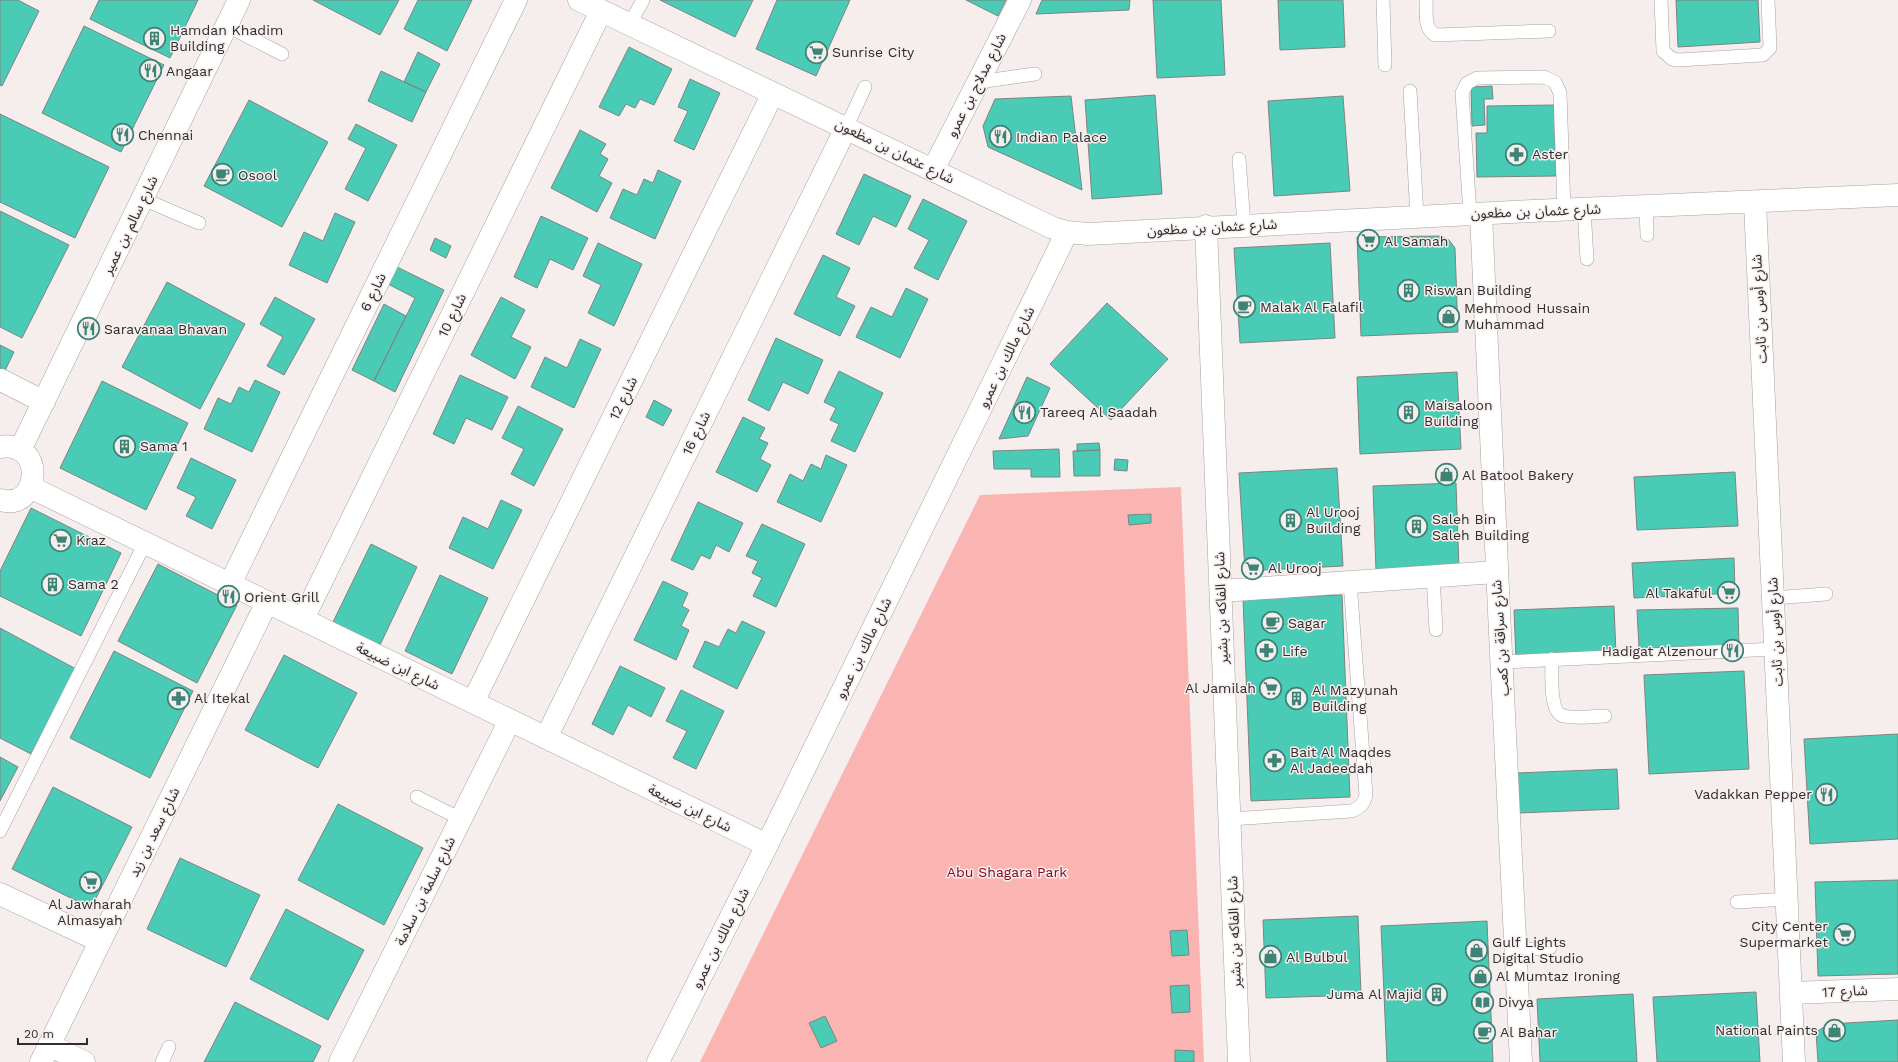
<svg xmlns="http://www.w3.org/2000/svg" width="1898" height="1062" viewBox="0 0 1898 1062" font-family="'Work Sans','Noto Sans Arabic',sans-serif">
<rect width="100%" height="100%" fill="#f6eeed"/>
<!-- green -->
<path fill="#fab5b3" d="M1181,487L1204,1062H700L980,495Z"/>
<!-- building -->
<path fill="#4acbb5" stroke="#7d8482" d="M0,0H18L39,11L2,86L0,85Z
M99,0H198L170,58L90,19Z
M313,0H399L380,35Z
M418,0H472L447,51L404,29Z
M660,0H753L735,37Z
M777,0H850L816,76L756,49Z
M966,0H1006L998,16Z
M1042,0H1130L1129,10L1036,14Z
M1153,0H1221L1225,75L1157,78Z
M1278,0H1343L1345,47L1280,50Z
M1676,0H1758L1760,42L1678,47Z
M84,26L164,65L121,152L42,113Z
M629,47L672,69L654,105L640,99L635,108L626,104L619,116L599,107Z
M418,52L440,64L426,92L404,82Z
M381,71L426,92L412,122L368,101Z
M690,79L720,93L694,150L674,141L688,111L678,107Z
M1492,86L1493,99H1484L1485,125L1472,126L1471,87Z
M1155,95L1162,194L1092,199L1085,100Z
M1071,96L1082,190L988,147L983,126L995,99Z
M1343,96L1350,191L1274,196L1268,101Z
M249,100L328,142L282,227L204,186Z
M1554,105L1556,176L1477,177L1476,133H1487V106Z
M0,114L109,167L75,238L0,202Z
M356,124L397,145L368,201L345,189L366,148L348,139Z
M580,130L606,144L600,154L608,159L599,176L612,183L597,212L551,188Z
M658,170L681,181L655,239L610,218L623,189L637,195L644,179L653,183Z
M864,174L911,196L896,227L873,216L859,245L836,234Z
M923,199L967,221L938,280L914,268L929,240L908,229Z
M0,211L69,245L22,338L0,327Z
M335,213L355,222L327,283L289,265L304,232L323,241Z
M541,216L588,238L573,270L550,259L537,288L514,277Z
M1441,236L1449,240L1455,248L1458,332L1361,336L1357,237Z
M435,238L451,246L446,258L430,250Z
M598,243L642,264L614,326L588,313L601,285L583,276Z
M1330,243L1335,338L1240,343L1234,248Z
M823,255L850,268L836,297L855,306L840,336L794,314Z
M397,267L444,290L395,392L374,381L415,298L388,284Z
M167,282L245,324L200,409L122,367Z
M906,288L928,299L900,358L856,337L871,307L892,317Z
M275,297L315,319L284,375L267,366L283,337L260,324Z
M501,297L525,310L511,337L531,347L515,379L471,355Z
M1107,303L1168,359L1111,420L1050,364Z
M384,304L406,316L374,381L352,370Z
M776,338L823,360L808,394L783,382L769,411L748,400Z
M580,339L601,349L574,408L531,387L545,357L567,368Z
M0,345L14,352L0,381Z
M839,371L883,393L855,452L831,441L839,424L830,420L836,408L824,402Z
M1457,372L1461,449L1360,454L1357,377Z
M460,375L508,397L492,430L466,418L454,444L433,434Z
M1027,377L1050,388L1028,436L999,439Z
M255,380L280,392L252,452L204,429L218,398L231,404L239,387L249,392Z
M102,381L188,423L146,510L60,468Z
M654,400L672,410L663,426L646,417Z
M518,406L563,429L534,486L511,474L524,449L502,438Z
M743,417L765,428L759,439L768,443L760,459L771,465L757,492L716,472Z
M1099,443L1100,450L1077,451V444Z
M1059,449L1060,477H1031V469H994L993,451Z
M1100,450V476H1074L1073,451Z
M826,455L847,465L821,522L777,502L790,474L803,481L811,464L821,469Z
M191,458L236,480L212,529L186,516L196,497L177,488Z
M1115,459L1128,460L1127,471L1114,470Z
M1337,468L1343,566L1245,571L1239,473Z
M1735,472L1738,526L1637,530L1634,477Z
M1456,483L1459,569L1376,571L1373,486Z
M501,500L522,510L493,569L449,548L463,517L488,529Z
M698,502L743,523L729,552L716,545L710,559L701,555L693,570L671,560Z
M31,508L121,553L81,636L0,596V571Z
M1151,514V523L1129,525L1128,515Z
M762,524L805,544L776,607L753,596L762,578L752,573L758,561L746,556Z
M371,544L417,567L380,645L333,622Z
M1734,558L1735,593L1634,598L1632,563Z
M158,564L237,605L197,683L118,641Z
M440,575L488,598L452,674L405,651Z
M663,581L688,593L682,606L689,610L681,626L689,630L676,660L634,640Z
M1342,595L1350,797L1251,801L1243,599Z
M1614,606L1616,654L1516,659L1514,610Z
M1738,608L1739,646L1639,648L1637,610Z
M742,621L765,632L737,689L693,667L705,641L719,647L728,629L736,633Z
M0,628L76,669L31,754L0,738Z
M114,651L193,691L150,778L70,738Z
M284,655L357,693L318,768L245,730Z
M620,666L665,688L651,717L628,705L613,735L592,724Z
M1744,671L1749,769L1649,774L1644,675Z
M681,690L724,711L696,769L673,758L687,731L666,721Z
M1898,734V839L1810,844L1804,739Z
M0,757L18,767L0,801Z
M1617,769L1619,809L1519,813L1517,773Z
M53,787L132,827L91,908L12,869Z
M338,804L423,848L384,925L298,880Z
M180,858L260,895L226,967L147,929Z
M1898,880V974L1818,976L1815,882Z
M286,909L364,950L328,1020L250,979Z
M1358,916L1361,995L1266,998L1263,920Z
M1487,921L1493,1062H1387L1381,926Z
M1187,930L1189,955L1172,956L1170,931Z
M1189,985L1190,1012L1172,1013L1170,986Z
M1756,992L1760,1062H1657L1653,997Z
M1633,994L1637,1062H1540L1537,999Z
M235,1002L321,1046L313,1062H204Z
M825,1016L837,1041L821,1048L809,1023Z
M1898,1020V1062H1818L1816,1032L1829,1024Z
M1175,1050L1194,1051V1062H1175Z"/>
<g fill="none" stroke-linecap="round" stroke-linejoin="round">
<defs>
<path id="lane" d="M1383,0L1385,65
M1426,0C1427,13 1423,27 1435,35L1549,31
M1661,0L1663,51L1672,59L1679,60L1763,55L1770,48L1768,0
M629,25L643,0
M227,26L282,54
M978,82L1035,74
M1410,91L1417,217
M846,128L865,87
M1239,159L1244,225
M143,199L199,223
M1646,207L1647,235
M1584,209L1587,259
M1470,214L1462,93L1467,83L1477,78L1544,77L1555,82L1560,93L1564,210
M1433,576L1436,630
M1773,598L1826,594
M1552,659C1552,672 1549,714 1564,716C1577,719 1592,716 1605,716
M1503,662L1775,649
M417,797L461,819
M1230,819L1351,811C1360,808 1364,804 1366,795L1350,582
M0,831L145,543
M1737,902L1787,899
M1515,950L1550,948
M162,1062L169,1047"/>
<path id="street" d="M579,0L1053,228L1067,232L1088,234L1532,211L1898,195
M933,170L1020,0
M1755,203L1794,1062
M1481,214C1493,497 1507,779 1521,1062
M1206,226L1239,1062
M1,380L44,402
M0,447C46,439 41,512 0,500
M20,450L239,0
M30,487L767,845
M230,584L516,0
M1221,591L1496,572
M303,619L601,11
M473,702L773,93
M546,738L846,128
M0,894L100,941
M1791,993L1898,989
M49,1045L84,1062
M41,1062L267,602
M340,1062L510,720
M658,1062L767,845L1067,232"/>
</defs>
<!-- lane casing -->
<use href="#lane" stroke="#a9a1a1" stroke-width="14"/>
<!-- street casing -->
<use href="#street" stroke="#a9a1a1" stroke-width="23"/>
<!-- lane -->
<use href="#lane" stroke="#fff" stroke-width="13"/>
<!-- street -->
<use href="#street" stroke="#fff" stroke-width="22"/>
</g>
<!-- icons -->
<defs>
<symbol id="building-ring" viewBox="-11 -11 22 22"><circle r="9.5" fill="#f6eeed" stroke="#3f8276" stroke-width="1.5"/><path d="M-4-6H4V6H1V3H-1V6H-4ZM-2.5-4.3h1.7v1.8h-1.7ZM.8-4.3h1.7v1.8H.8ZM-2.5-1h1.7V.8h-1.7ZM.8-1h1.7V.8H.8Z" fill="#3f8276"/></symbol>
<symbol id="supermarket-ring" viewBox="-11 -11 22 22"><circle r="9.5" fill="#f6eeed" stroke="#3f8276" stroke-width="1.5"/><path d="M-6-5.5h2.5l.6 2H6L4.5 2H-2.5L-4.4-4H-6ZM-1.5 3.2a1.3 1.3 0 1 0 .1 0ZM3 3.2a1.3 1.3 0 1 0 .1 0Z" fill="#3f8276"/></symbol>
<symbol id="restaurant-ring" viewBox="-11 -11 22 22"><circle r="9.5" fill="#f6eeed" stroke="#3f8276" stroke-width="1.5"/><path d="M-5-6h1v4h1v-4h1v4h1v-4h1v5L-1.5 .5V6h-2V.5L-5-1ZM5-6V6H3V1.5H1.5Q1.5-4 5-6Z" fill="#3f8276"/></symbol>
<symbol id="pharmacy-ring" viewBox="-11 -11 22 22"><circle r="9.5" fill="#f6eeed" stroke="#3f8276" stroke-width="1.5"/><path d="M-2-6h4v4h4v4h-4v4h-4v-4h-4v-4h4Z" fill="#3f8276"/></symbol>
<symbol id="cafe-ring" viewBox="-11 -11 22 22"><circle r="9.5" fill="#f6eeed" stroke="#3f8276" stroke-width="1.5"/><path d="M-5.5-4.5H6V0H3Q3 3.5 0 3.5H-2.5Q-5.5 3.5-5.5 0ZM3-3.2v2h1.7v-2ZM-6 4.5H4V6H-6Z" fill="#3f8276"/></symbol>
<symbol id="shop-ring" viewBox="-11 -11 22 22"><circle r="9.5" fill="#f6eeed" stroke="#3f8276" stroke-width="1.5"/><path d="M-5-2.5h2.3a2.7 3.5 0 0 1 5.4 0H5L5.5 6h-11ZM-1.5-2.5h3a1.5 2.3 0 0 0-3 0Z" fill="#3f8276"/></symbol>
<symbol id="library-ring" viewBox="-11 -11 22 22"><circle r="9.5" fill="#f6eeed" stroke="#3f8276" stroke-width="1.5"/><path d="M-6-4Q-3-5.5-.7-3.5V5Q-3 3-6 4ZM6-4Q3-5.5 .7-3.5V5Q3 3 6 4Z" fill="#3f8276"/></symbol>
</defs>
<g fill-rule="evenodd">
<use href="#building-ring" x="142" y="26" width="25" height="25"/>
<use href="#supermarket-ring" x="804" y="40" width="25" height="25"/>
<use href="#restaurant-ring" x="138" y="58" width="25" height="25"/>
<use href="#restaurant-ring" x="110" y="122" width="25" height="25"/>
<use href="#restaurant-ring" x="988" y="124" width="25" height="25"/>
<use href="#pharmacy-ring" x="1504" y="142" width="25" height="25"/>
<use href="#cafe-ring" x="210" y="162" width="25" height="25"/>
<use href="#supermarket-ring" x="1356" y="228" width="25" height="25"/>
<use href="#building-ring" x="1396" y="278" width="25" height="25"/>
<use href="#cafe-ring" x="1232" y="294" width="25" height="25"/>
<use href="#shop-ring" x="1436" y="304" width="25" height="25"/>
<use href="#restaurant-ring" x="76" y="316" width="25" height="25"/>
<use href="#restaurant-ring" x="1012" y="400" width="25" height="25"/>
<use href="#building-ring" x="1396" y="400" width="25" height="25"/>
<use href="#building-ring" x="112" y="434" width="25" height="25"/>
<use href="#shop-ring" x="1434" y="462" width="25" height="25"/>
<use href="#building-ring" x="1278" y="508" width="25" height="25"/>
<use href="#building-ring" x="1404" y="514" width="25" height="25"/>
<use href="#supermarket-ring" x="48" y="528" width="25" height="25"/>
<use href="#supermarket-ring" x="1240" y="556" width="25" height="25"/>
<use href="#building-ring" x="40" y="572" width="25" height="25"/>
<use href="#supermarket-ring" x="1716" y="580" width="25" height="25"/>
<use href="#restaurant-ring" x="216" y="584" width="25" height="25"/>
<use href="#cafe-ring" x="1260" y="610" width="25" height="25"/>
<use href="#pharmacy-ring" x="1254" y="638" width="25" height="25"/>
<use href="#restaurant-ring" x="1720" y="638" width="25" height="25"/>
<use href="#supermarket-ring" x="1258" y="676" width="25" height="25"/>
<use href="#pharmacy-ring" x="166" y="686" width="25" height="25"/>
<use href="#building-ring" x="1284" y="686" width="25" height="25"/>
<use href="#pharmacy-ring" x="1262" y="748" width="25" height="25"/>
<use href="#restaurant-ring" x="1814" y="782" width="25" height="25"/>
<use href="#supermarket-ring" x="78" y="870" width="25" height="25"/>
<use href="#supermarket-ring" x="1832" y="922" width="25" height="25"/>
<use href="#shop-ring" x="1464" y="938" width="25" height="25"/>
<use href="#shop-ring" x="1258" y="944" width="25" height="25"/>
<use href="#shop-ring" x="1468" y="964" width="25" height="25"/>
<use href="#building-ring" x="1424" y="982" width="25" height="25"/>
<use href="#library-ring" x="1470" y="990" width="25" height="25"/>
<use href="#shop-ring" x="1822" y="1018" width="25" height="25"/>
<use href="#cafe-ring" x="1472" y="1020" width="25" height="25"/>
</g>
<g text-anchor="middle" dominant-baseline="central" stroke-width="3" stroke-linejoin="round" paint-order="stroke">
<!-- poi labels -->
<g font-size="14" fill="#302d2d" stroke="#f6eeed" text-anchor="start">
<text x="170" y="30">Hamdan Khadim<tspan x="170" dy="16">Building</tspan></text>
<text x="832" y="52">Sunrise City</text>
<text x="166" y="71">Angaar</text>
<text x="138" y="135">Chennai</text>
<text x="1016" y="137">Indian Palace</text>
<text x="1532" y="154">Aster</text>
<text x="238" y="175">Osool</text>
<text x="1384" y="241">Al Samah</text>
<text x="1424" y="290">Riswan Building</text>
<text x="1260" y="307">Malak Al Falafil</text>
<text x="1464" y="308">Mehmood Hussain<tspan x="1464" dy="16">Muhammad</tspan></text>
<text x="104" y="329">Saravanaa Bhavan</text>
<text x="1424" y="405">Maisaloon<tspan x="1424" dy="16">Building</tspan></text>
<text x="1040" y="412">Tareeq Al Saadah</text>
<text x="140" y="446">Sama 1</text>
<text x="1462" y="475">Al Batool Bakery</text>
<text x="1306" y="512">Al Urooj<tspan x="1306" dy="16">Building</tspan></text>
<text x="1432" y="519">Saleh Bin<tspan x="1432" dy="16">Saleh Building</tspan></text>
<text x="76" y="540">Kraz</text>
<text x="1268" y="568">Al Urooj</text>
<text x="68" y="584">Sama 2</text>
<text x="1712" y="593" text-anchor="end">Al Takaful</text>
<text x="244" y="597">Orient Grill</text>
<text x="1288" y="623">Sagar</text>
<text x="1282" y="651">Life</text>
<text x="1718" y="651" text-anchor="end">Hadigat Alzenour</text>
<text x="1256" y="688" text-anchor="end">Al Jamilah</text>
<text x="1312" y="690">Al Mazyunah<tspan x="1312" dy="16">Building</tspan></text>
<text x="194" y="698">Al Itekal</text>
<text x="1290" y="752">Bait Al Maqdes<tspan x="1290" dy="16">Al Jadeedah</tspan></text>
<text x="1812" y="794" text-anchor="end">Vadakkan Pepper</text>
<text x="90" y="904" text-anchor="middle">Al Jawharah<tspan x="90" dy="16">Almasyah</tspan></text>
<text x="1828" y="926" text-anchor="end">City Center<tspan x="1828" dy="16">Supermarket</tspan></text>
<text x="1492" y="942">Gulf Lights<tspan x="1492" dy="16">Digital Studio</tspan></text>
<text x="1286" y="957">Al Bulbul</text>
<text x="1496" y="976">Al Mumtaz Ironing</text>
<text x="1422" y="994" text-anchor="end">Juma Al Majid</text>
<text x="1498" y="1002">Divya</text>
<text x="1818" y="1030" text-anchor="end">National Paints</text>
<text x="1500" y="1032">Al Bahar</text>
</g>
<!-- street labels -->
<g font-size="14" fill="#302d2d" stroke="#f6eeed">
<text transform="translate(976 85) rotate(-63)">شارع مدلاج بن عمرو</text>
<text transform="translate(895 151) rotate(26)">شارع عثمان بن مظعون</text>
<text transform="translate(1536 211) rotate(-2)">شارع عثمان بن مظعون</text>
<text transform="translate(130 225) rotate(-64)">شارع سالم بن عمير</text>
<text transform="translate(1212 227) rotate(-3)">شارع عثمان بن مظعون</text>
<text transform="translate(373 292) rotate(-64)">شارع 6</text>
<text transform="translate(1759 309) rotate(-93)">شارع أوس بن ثابت</text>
<text transform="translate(452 315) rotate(-64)">شارع 10</text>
<text transform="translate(1006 357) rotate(-64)">شارع مالك بن عمرو</text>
<text transform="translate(623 398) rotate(-64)">شارع 12</text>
<text transform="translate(696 433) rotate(-64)">شارع 16</text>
<text transform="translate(1221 608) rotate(-92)">شارع الفاكه بن بشير</text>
<text transform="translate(1775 632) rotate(-93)">شارع أوس بن ثابت</text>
<text transform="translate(1500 638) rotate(-94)">شارع سراقة بن كعب</text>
<text transform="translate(863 648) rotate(-64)">شارع مالك بن عمرو</text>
<text transform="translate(398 666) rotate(26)">شارع ابن ضبيعة</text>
<text transform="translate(690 808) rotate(26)">شارع ابن ضبيعة</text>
<text transform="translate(154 832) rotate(-64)">شارع سعد بن زيد</text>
<text transform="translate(425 891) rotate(-64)">شارع سلمة بن سلامة</text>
<text transform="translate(1234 932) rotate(-92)">شارع الفاكه بن بشير</text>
<text transform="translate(720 938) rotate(-63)">شارع مالك بن عمرو</text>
<text transform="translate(1845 991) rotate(-3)">شارع 17</text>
</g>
<!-- park labels -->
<g font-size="14" fill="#820d20" stroke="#f6eeed">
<text x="1007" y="872">Abu Shagara Park</text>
</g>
</g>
<!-- scale -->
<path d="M18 1038v6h69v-6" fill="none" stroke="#302d2d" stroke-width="2"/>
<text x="24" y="1038" font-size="12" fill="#302d2d" stroke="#f6eeed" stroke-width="3" paint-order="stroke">20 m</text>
</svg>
